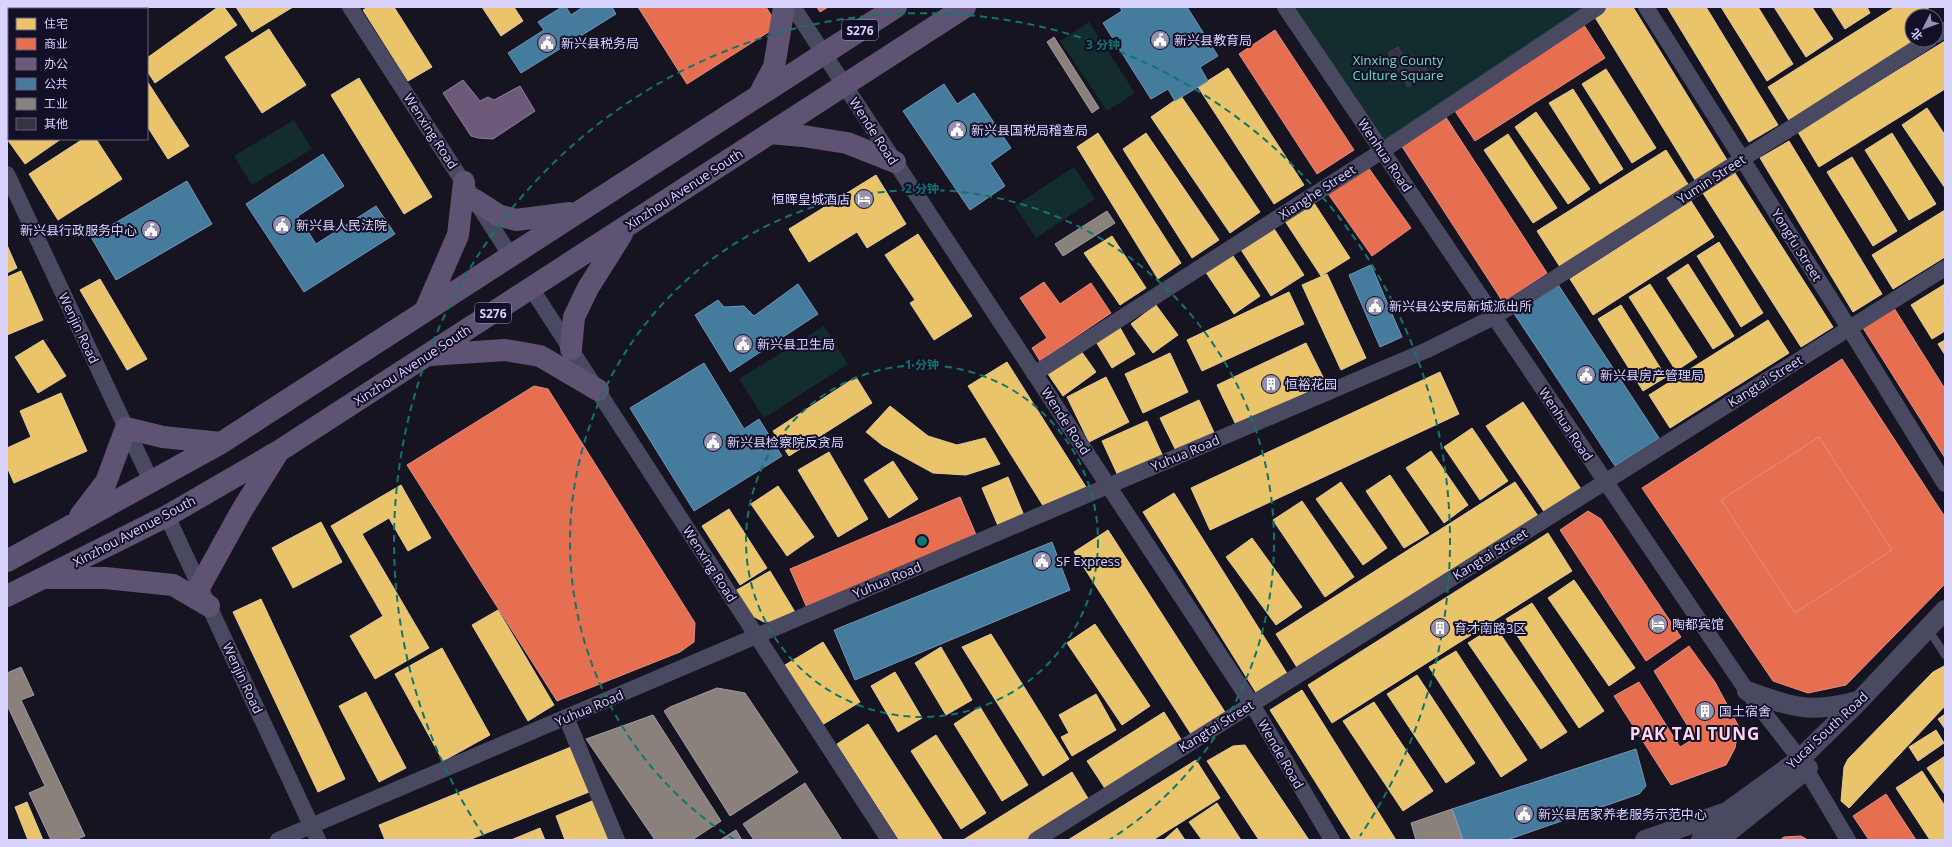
<svg xmlns="http://www.w3.org/2000/svg" width="1952" height="847" viewBox="0 0 1952 847" font-family="'Open Sans','Noto Sans SC',sans-serif">
<rect width="100%" height="100%" fill="#161421"/>
<!-- green -->
<path fill="#132c2d" d="M1285,7H1598L1382,151Z
M1089,22L1135,93L1107,111L1060,41Z
M294,120L312,149L252,185L234,156Z
M1074,167L1095,199L1036,238L1015,206Z
M824,326L848,364L764,418L739,379Z"/>
<!-- homes -->
<path fill="#e9c46a" stroke="#e4c997" d="M21,7H53L54,9H22Z
M218,7H224L237,25L155,83L147,71V58Z
M236,7H293L252,32Z
M368,7H394L432,67L408,81L363,10Z
M482,7H514L523,21L501,36Z
M1605,7H1633L1727,160L1695,180L1593,14Z
M1667,7H1706L1778,125L1749,142Z
M1721,7H1758L1793,64L1767,81Z
M1774,7H1812L1833,39L1806,57Z
M1831,7H1867L1870,13L1845,29Z
M1895,7H1927L1933,16H1912V40H1920L1790,122L1768,87Z
M269,29L306,85L262,113L225,57Z
M1945,41V89L1819,167L1798,132Z
M7,55L9,60V73L7,74Z
M1228,68L1304,185L1274,204L1198,87Z
M1606,69L1656,148L1632,163L1582,84Z
M359,78L432,197L404,214L331,95Z
M147,81L189,146L168,159L147,126Z
M1573,89L1623,169L1600,184L1549,103Z
M1181,96L1260,212L1230,233L1151,117Z
M9,107V139H61L25,164L7,139V108Z
M1927,108L1945,135V188L1902,125Z
M1536,112L1590,189L1568,204L1515,127Z
M1098,133L1181,263L1158,279L1077,147Z
M1146,133L1219,240L1192,258L1123,149Z
M1892,133L1936,204L1909,220L1865,150Z
M1508,134L1557,208L1533,223L1484,150Z
M83,139H96L122,179L58,220L29,174Z
M1789,141L1882,294L1853,312L1760,158Z
M1666,150L1691,189L1562,270L1537,231Z
M1852,157L1897,231L1873,246L1827,172Z
M1733,170L1833,327L1801,347L1701,190Z
M876,175L906,224L867,248L857,232L809,262L789,229Z
M1310,197L1350,258L1321,276L1281,215Z
M1691,201L1714,237L1593,315L1570,279Z
M1945,210V257L1893,289L1872,255Z
M1271,224L1304,275L1271,296L1238,245Z
M918,234L972,316L934,340L910,303L915,300L885,255Z
M1112,236L1146,288L1120,305L1084,253Z
M1719,242L1763,313L1741,327L1697,256Z
M7,245L17,268L7,273Z
M1229,250L1260,296L1234,314L1203,268Z
M1688,264L1734,336L1713,349L1667,278Z
M21,271L43,320L7,335V277Z
M1327,274L1366,358L1341,370L1302,285Z
M100,279L147,359L127,370L80,290Z
M1650,284L1697,357L1676,371L1629,297Z
M1945,284V331L1932,339L1911,305Z
M1289,292L1304,324L1202,371L1187,340Z
M1156,305L1178,335L1153,353L1131,324Z
M1621,305L1666,377L1643,391L1598,319Z
M1768,320L1789,353L1670,428L1649,395Z
M1119,326L1135,354L1112,368L1095,340Z
M43,340L66,376L38,393L15,357Z
M1945,340V355L1938,344Z
M1306,343L1326,383L1236,425L1217,385Z
M1081,351L1096,372L1063,396L1048,374Z
M1170,353L1188,392L1143,413L1125,374Z
M1007,362L1086,487L1047,512L968,386Z
M1440,372L1459,414L1210,530L1191,488Z
M856,377L872,403L789,456L773,431Z
M1106,377L1129,422L1089,442L1067,397Z
M61,393L87,451L14,483L7,467V448L31,437L20,411Z
M1199,400L1217,439L1179,457L1160,418Z
M1523,402L1581,489L1545,513L1486,426Z
M890,406L928,436L957,445L985,438L1000,464L966,475L933,473L882,445L866,432Z
M1147,421L1165,461L1120,480L1102,441Z
M1472,428L1508,481L1480,500L1444,447Z
M1431,451L1468,505L1444,523L1406,468Z
M829,452L868,519L838,537L798,470Z
M893,461L918,499L889,518L864,480Z
M1390,475L1429,533L1404,548L1366,491Z
M1008,477L1025,518L999,528L982,488Z
M1341,482L1387,548L1363,565L1316,499Z
M1515,482L1538,516L1298,669L1276,634Z
M401,485L431,538L408,551L389,518L362,534L429,648L375,679L350,636L383,616L331,526Z
M778,486L814,537L787,556L751,504Z
M1174,493L1288,675L1257,694L1143,512Z
M1302,501L1354,577L1325,597L1273,520Z
M729,509L767,568L740,585L702,526Z
M321,522L342,562L293,588L272,548Z
M1108,530L1225,712L1191,734L1074,552Z
M1548,533L1572,571L1332,723L1308,685Z
M1252,538L1302,607L1276,625L1226,557Z
M770,571L795,612L776,621L764,622L747,613L735,591Z
M1574,580L1635,668L1609,686L1548,598Z
M261,599L345,779L318,792L233,612Z
M1532,603L1604,711L1579,728L1506,619Z
M498,610L554,705L528,721L472,625Z
M1095,624L1150,706L1122,725L1067,643Z
M1495,626L1567,732L1541,749L1468,643Z
M991,634L1069,759L1043,776L962,647Z
M823,642L860,702L822,725L785,665Z
M941,647L972,700L946,715L915,663Z
M442,648L490,735L443,761L395,674Z
M1456,651L1527,760L1501,777L1429,667Z
M1944,666L1945,667V706L1849,808L1841,801L1844,767L1848,759L1933,672Z
M895,672L922,718L898,732L871,686Z
M1417,675L1475,763L1446,783L1387,694Z
M1302,690L1396,840H1352L1270,710Z
M366,692L406,768L379,782L339,706Z
M1096,694L1116,730L1072,756L1061,737L1069,733L1059,715Z
M1374,702L1433,791L1403,811L1343,721Z
M980,707L1028,785L1002,801L954,724Z
M1164,712L1182,741L1106,790L1087,761Z
M1945,714V729L1938,719Z
M868,724L943,840H899L837,744Z
M1936,730L1944,743L1918,761L1909,747Z
M936,735L986,813L961,829L911,751Z
M1245,745L1309,840H1259L1207,761L1233,746Z
M571,747L589,792L469,840H385L379,825Z
M1945,756V795L1927,768Z
M1196,760L1220,798L1153,840H1068Z
M1922,771L1945,806V840H1930L1896,788Z
M1072,772L1089,800L1025,840H963Z
M599,798L615,840H565L556,816Z
M27,802L43,840H28L15,807Z
M1217,803L1241,840H1202L1189,822Z
M540,828L545,840H511Z
M1177,828L1185,840H1163L1165,839Z"/>
<!-- shops -->
<path fill="#e76f51" stroke="#e38d85" d="M638,7H766L778,26L687,84Z
M817,7H828L820,12Z
M1582,22L1605,58L1475,141L1451,105Z
M1275,30L1354,150L1317,174L1239,54Z
M1445,116L1547,273L1503,302L1401,145Z
M1363,160L1411,228L1372,256L1324,188Z
M1044,282L1060,304L1091,283L1111,313L1040,361L1032,348L1047,338L1020,298Z
M1894,308L1945,389V458L1863,328Z
M1842,359L1945,517V584L1846,685L1808,693L1773,681L1642,488Z
M534,386L548,389L695,623L694,642L680,652L557,701L407,465Z
M1819,437L1892,550L1795,613L1721,500Z
M960,497L977,537L808,610L790,569Z
M1588,511L1601,519L1681,637L1646,661L1560,530Z
M1689,646L1715,682L1739,727L1735,748L1726,765L1671,785L1614,696L1639,682L1680,747L1695,738L1654,671Z
M1886,794L1916,840H1869L1853,816Z
M1801,836L1808,840H1780L1784,837Z"/>
<!-- offices -->
<path fill="#6d597a" stroke="#8d7ea2" d="M463,80L480,101L488,97L494,100L520,86L535,111L493,139L479,138L471,136L443,93Z"/>
<!-- public -->
<path fill="#457b9d" stroke="#7196ba" d="M562,7H566L571,15L583,7H612L616,14L521,73L508,53L544,30L538,22Z
M1120,7H1187L1218,56L1200,67L1208,81L1175,101L1168,89L1151,99L1103,23L1122,11Z
M944,84L957,104L974,93L1011,148L990,163L1005,186L970,210L903,111Z
M323,154L344,186L298,216L316,244L376,206L395,234L304,292L246,204Z
M187,181L212,224L116,280L91,237Z
M1371,265L1402,337L1380,347L1349,275Z
M1557,283L1659,438L1615,466L1513,312Z
M798,284L818,314L730,372L695,315L718,300L724,307L744,306L754,316Z
M704,363L744,429L759,419L782,456L694,511L630,408Z
M1052,542L1070,590L855,680L834,630Z
M1636,749L1646,786L1639,794L1507,840H1463L1452,809Z"/>
<!-- industry -->
<path fill="#8a817c" stroke="#a29aa3" d="M1054,37L1099,108L1092,113L1047,42Z
M1107,211L1115,223L1063,256L1055,244Z
M21,667L34,695L21,700L85,836L75,840H51L29,793L45,786L7,705V673Z
M717,688L745,693L798,772L730,816L664,711L670,707Z
M653,715L721,821L692,840H655L586,739Z
M805,783L842,840H754L743,824Z
M1452,809L1463,840H1416L1411,823Z
M736,830L742,840H720Z"/>
<!-- building -->
<path fill="#343243" stroke="#433f54" d="M1398,47L1410,67L1421,60L1429,74L1408,87L1388,53Z"/>
<g fill="none" stroke-linecap="round" stroke-linejoin="round">
<!-- service -->
<path stroke="#4a4962" stroke-width="8" d="M1934,638L1945,655"/>
<!-- minor -->
<path stroke="#4a4962" stroke-width="16" d="M350,7L511,256
M793,7L1252,704L1332,840
M1285,7L1747,691L1800,759L1848,840
M1646,7L1849,328L1945,484
M1936,35L1945,30
M7,174L151,481
M531,288L889,840
M1034,374L1382,151L1598,7
M167,516L318,840
M566,717L617,840
M278,840L1427,350L1494,317L1929,40
M1036,840L1945,268"/>
<!-- tertiary -->
<path stroke="#4a4962" stroke-width="20" d="M1747,691C1792,707 1810,714 1858,701
M1645,840L1727,812L1800,759L1860,700L1945,610
M1701,840L1731,830L1808,768"/>
<!-- primary -->
<path stroke="#5e5373" stroke-width="22" d="M759,95L774,67L784,7
M770,133L803,136L847,143L895,162
M475,200L498,215L516,220L570,213
M425,311L458,235L464,182
M571,349L574,317L588,288L622,234
M430,355L505,350L540,356L598,390
M80,516L106,482L126,428L163,437L221,443
M7,561L221,443L896,7
M50,578H105L173,585L209,606
M200,586L242,510L277,454
M7,596L167,516L279,451L965,7"/>
</g>
<!-- distance rings -->
<g fill="none" stroke="#0f766e" stroke-width="2" stroke-dasharray="7 5">
<circle cx="922" cy="541" r="176"/>
<path d="M735 840A352 352 0 1 1 1109 840"/>
<path d="M484 836A528 528 0 1 1 1360 836"/>
</g>
<!-- icons -->
<defs>
<symbol id="civic-disc" viewBox="-11 -11 22 22"><circle r="9.5" fill="#9591b1" stroke="#130f26"/><path d="M-.6-6.5H3V-4.5H.6V-3L4-1V1h2V6H-6V1h2V-1L-.6-3ZM-1.2 2.5V6h2.4V2.5Z" fill="#fff"/></symbol>
<symbol id="hotel-disc" viewBox="-11 -11 22 22"><circle r="9.5" fill="#9591b1" stroke="#130f26"/><path d="M-6-4.5h1.5V1H6V5H4.5V3h-9V5H-6ZM-4 0a1.8 1.8 0 1 1 3.6 0ZM.5 0V-2.5h3Q6-2.5 6 0Z" fill="#fff"/></symbol>
<symbol id="building-disc" viewBox="-11 -11 22 22"><circle r="9.5" fill="#9591b1" stroke="#130f26"/><path d="M-4-6H4V6H1V3H-1V6H-4ZM-2.5-4.3h1.7v1.8h-1.7ZM.8-4.3h1.7v1.8H.8ZM-2.5-1h1.7V.8h-1.7ZM.8-1h1.7V.8H.8Z" fill="#fff"/></symbol>
</defs>
<g fill-rule="evenodd">
<use href="#civic-disc" x="1149" y="29" width="22" height="22"/>
<use href="#civic-disc" x="536" y="32" width="22" height="22"/>
<use href="#civic-disc" x="946" y="119" width="22" height="22"/>
<use href="#hotel-disc" x="853" y="188" width="22" height="22"/>
<use href="#civic-disc" x="271" y="214" width="22" height="22"/>
<use href="#civic-disc" x="140" y="219" width="22" height="22"/>
<use href="#civic-disc" x="1364" y="295" width="22" height="22"/>
<use href="#civic-disc" x="732" y="333" width="22" height="22"/>
<use href="#civic-disc" x="1575" y="364" width="22" height="22"/>
<use href="#building-disc" x="1260" y="373" width="22" height="22"/>
<use href="#civic-disc" x="702" y="431" width="22" height="22"/>
<use href="#civic-disc" x="1031" y="550" width="22" height="22"/>
<use href="#hotel-disc" x="1647" y="613" width="22" height="22"/>
<use href="#building-disc" x="1429" y="617" width="22" height="22"/>
<use href="#building-disc" x="1694" y="700" width="22" height="22"/>
<use href="#civic-disc" x="1513" y="803" width="22" height="22"/>
</g>
<g text-anchor="middle" dominant-baseline="central" stroke-width="4" stroke-linejoin="round" paint-order="stroke">
<!-- shield labels -->
<g fill="#130f26" stroke="#9e99be" stroke-width="1">
<rect x="842" y="20" width="36" height="20" rx="3"/>
<rect x="475" y="303" width="36" height="20" rx="3"/>
</g>
<g font-size="12" font-weight="bold" fill="#d9d4ff">
<text x="860" y="30">S276</text>
<text x="493" y="313">S276</text>
</g>
<!-- poi labels -->
<g font-size="13" fill="#d9d4ff" stroke="#130f26" text-anchor="start">
<text x="1174" y="40">新兴县教育局</text>
<text x="561" y="43">新兴县税务局</text>
<text x="971" y="130">新兴县国税局稽查局</text>
<text x="850" y="199" text-anchor="end">恒晖皇城酒店</text>
<text x="296" y="225">新兴县人民法院</text>
<text x="137" y="230" text-anchor="end">新兴县行政服务中心</text>
<text x="1389" y="306">新兴县公安局新城派出所</text>
<text x="757" y="344">新兴县卫生局</text>
<text x="1600" y="375">新兴县房产管理局</text>
<text x="1285" y="384">恒裕花园</text>
<text x="727" y="442">新兴县检察院反贪局</text>
<text x="1056" y="561">SF Express</text>
<text x="1672" y="624">陶都宾馆</text>
<text x="1454" y="628">育才南路3区</text>
<text x="1719" y="711">国土宿舍</text>
<text x="1538" y="814">新兴县居家养老服务示范中心</text>
</g>
<!-- park labels -->
<g font-size="13" fill="#5fe0c0" stroke="#130f26">
<text x="1398" y="60">Xinxing County<tspan x="1398" dy="15">Culture Square</tspan></text>
</g>
<!-- street labels -->
<g font-size="13" fill="#d9d4ff" stroke="#130f26">
<text transform="translate(431 131) rotate(57)">Wenxing Road</text>
<text transform="translate(874 131) rotate(57)">Wende Road</text>
<text transform="translate(1385 155) rotate(56)">Wenhua Road</text>
<text transform="translate(1711 179) rotate(-33)">Yumin Street</text>
<text transform="translate(684 189) rotate(-33)">Xinzhou Avenue South</text>
<text transform="translate(1317 192) rotate(-33)">Xianghe Street</text>
<text transform="translate(1797 245) rotate(58)">Yongfu Street</text>
<text transform="translate(79 328) rotate(65)">Wenjin Road</text>
<text transform="translate(412 365) rotate(-33)">Xinzhou Avenue South</text>
<text transform="translate(1765 381) rotate(-32)">Kangtai Street</text>
<text transform="translate(1066 421) rotate(57)">Wende Road</text>
<text transform="translate(1566 424) rotate(56)">Wenhua Road</text>
<text transform="translate(1185 453) rotate(-23)">Yuhua Road</text>
<text transform="translate(134 531) rotate(-28)">Xinzhou Avenue South</text>
<text transform="translate(1490 554) rotate(-32)">Kangtai Street</text>
<text transform="translate(710 564) rotate(57)">Wenxing Road</text>
<text transform="translate(887 580) rotate(-23)">Yuhua Road</text>
<text transform="translate(243 678) rotate(65)">Wenjin Road</text>
<text transform="translate(589 708) rotate(-23)">Yuhua Road</text>
<text transform="translate(1216 726) rotate(-32)">Kangtai Street</text>
<text transform="translate(1827 730) rotate(-43)">Yucai South Road</text>
<text transform="translate(1281 754) rotate(60)">Wende Road</text>
</g>
<!-- district labels -->
<g font-size="17" font-weight="bold" letter-spacing="1" fill="#ffd6f0" stroke="#130f26">
<text x="1695" y="733">PAK TAI TUNG</text>
</g>
</g>
<circle cx="922" cy="541" r="6" fill="#0f766e" stroke="#130f26" stroke-width="2"/>
<g font-size="12" text-anchor="middle" font-weight="bold" fill="#0f766e" stroke="#130f26" stroke-width="4" stroke-linejoin="round" paint-order="stroke">
<text x="1103" y="49">3 分钟</text>
<text x="922" y="193">2 分钟</text>
<text x="922" y="369">1 分钟</text>
</g>
<!-- border -->
<rect width="1952" height="847" fill="none" stroke="#d9d4ff" stroke-width="16"/>
<!-- legend -->
<rect x="8" y="8" width="140" height="132" fill="#130f26" stroke="#625e7d"/>
<rect x="16" y="18" width="20" height="12" fill="#e9c46a" stroke="#625e7d"/>
<text x="44" y="28" font-size="12" fill="#d9d4ff">住宅</text>
<rect x="16" y="38" width="20" height="12" fill="#e76f51" stroke="#625e7d"/>
<text x="44" y="48" font-size="12" fill="#d9d4ff">商业</text>
<rect x="16" y="58" width="20" height="12" fill="#6d597a" stroke="#625e7d"/>
<text x="44" y="68" font-size="12" fill="#d9d4ff">办公</text>
<rect x="16" y="78" width="20" height="12" fill="#457b9d" stroke="#625e7d"/>
<text x="44" y="88" font-size="12" fill="#d9d4ff">公共</text>
<rect x="16" y="98" width="20" height="12" fill="#8a817c" stroke="#625e7d"/>
<text x="44" y="108" font-size="12" fill="#d9d4ff">工业</text>
<rect x="16" y="118" width="20" height="12" fill="#343243" stroke="#625e7d"/>
<text x="44" y="128" font-size="12" fill="#d9d4ff">其他</text>
<!-- north arrow -->
<g transform="translate(1924 28) rotate(228)"><circle r="19" fill="#130f26" stroke="#625e7d"/>
<path d="M0-3L7 15L0 10L-7 15Z" fill="#9591b1"/>
<text y="-6" font-size="11" font-weight="bold" text-anchor="middle" fill="#d9d4ff">北</text>
</g>
</svg>
